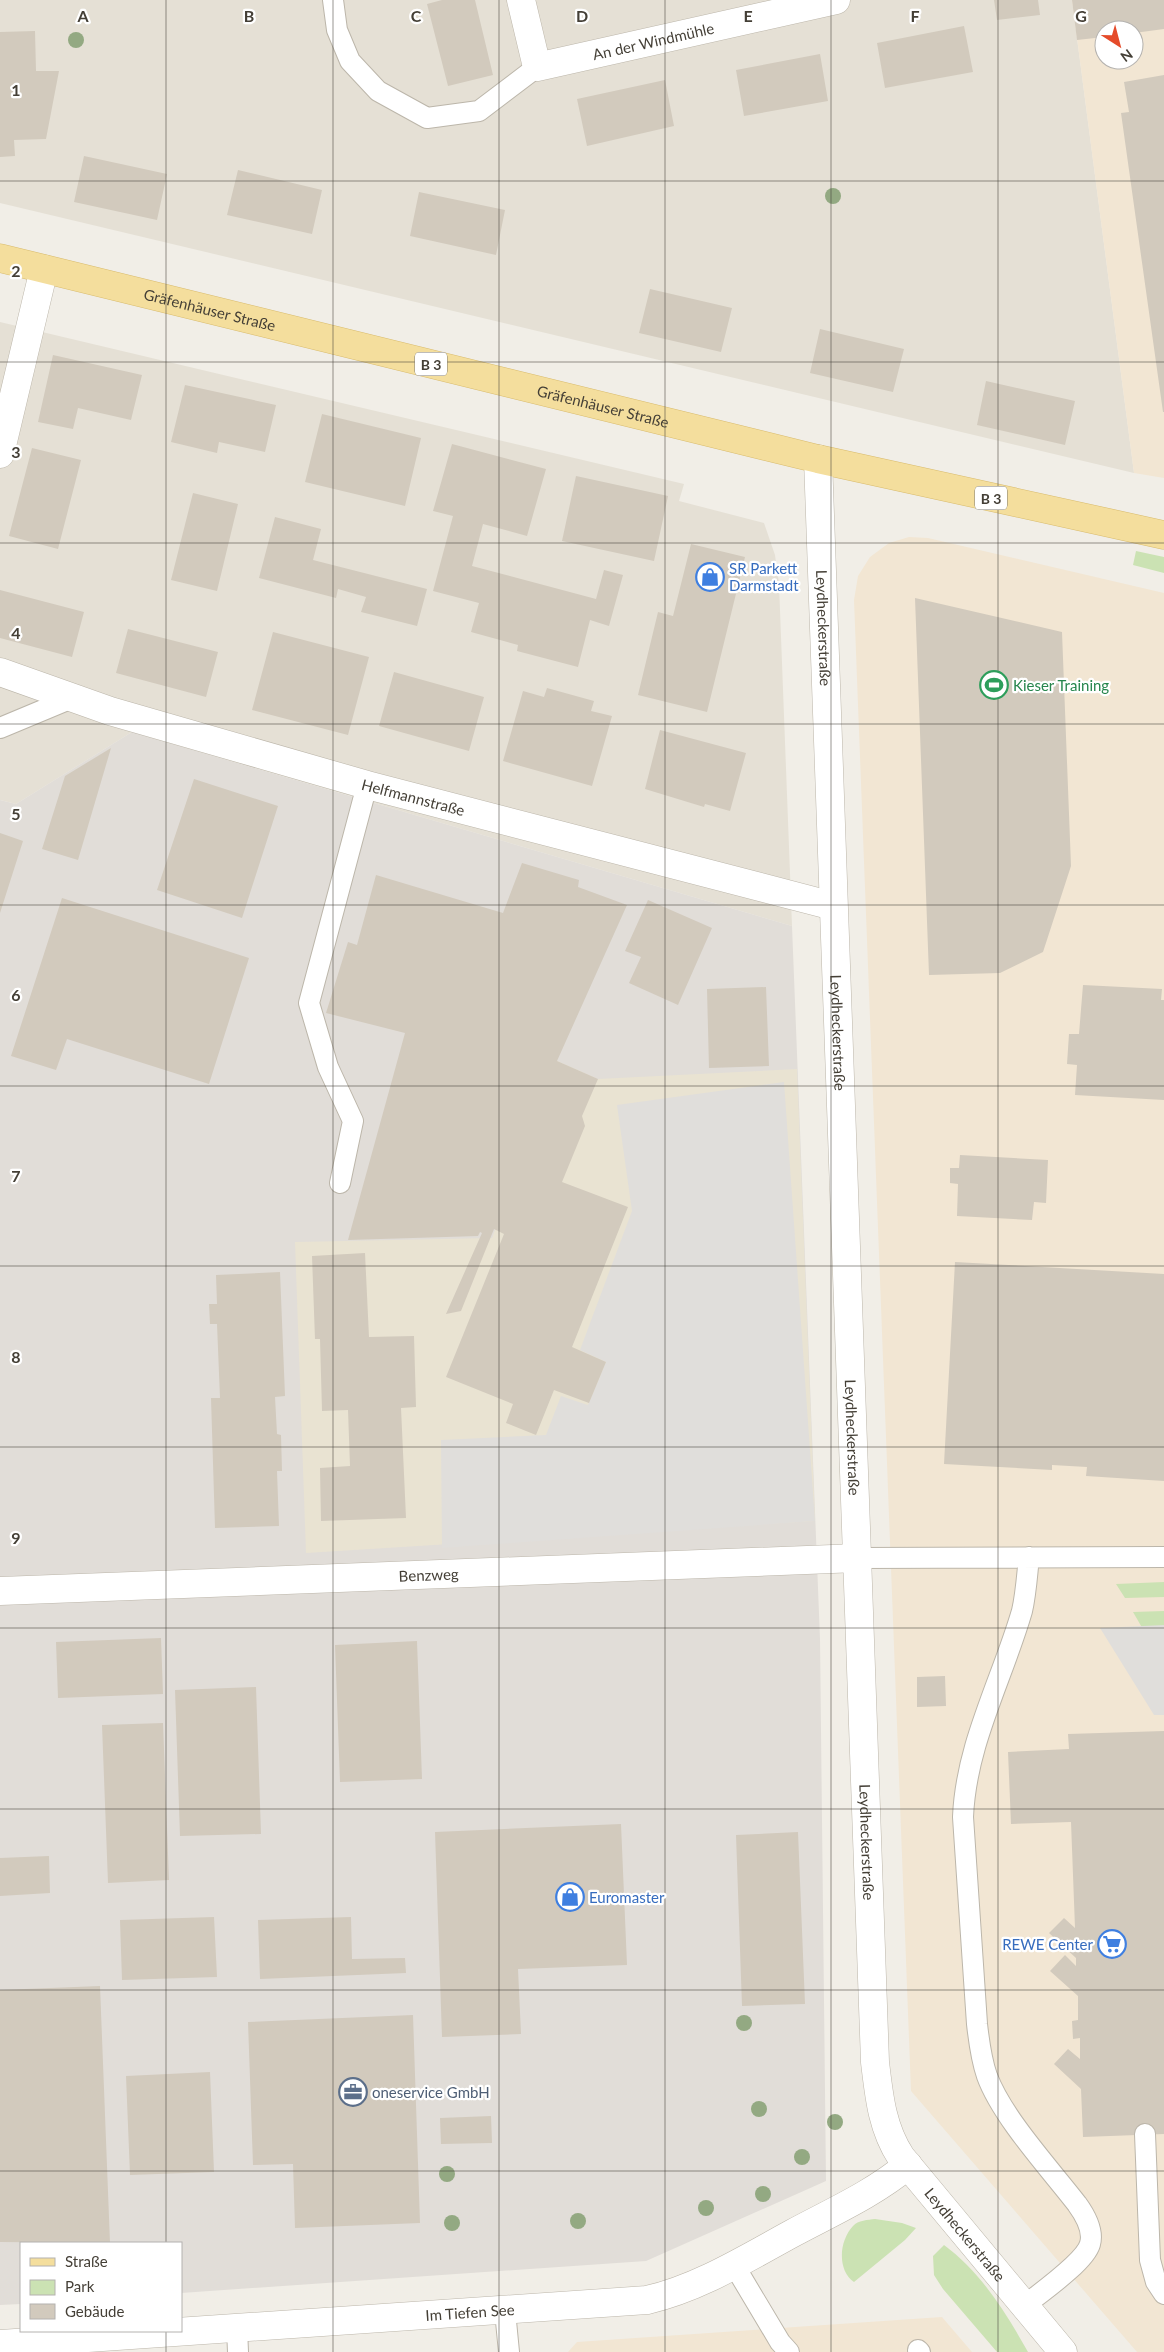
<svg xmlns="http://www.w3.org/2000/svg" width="1164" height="2352" viewBox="0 0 1164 2352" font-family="Lato,sans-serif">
<rect width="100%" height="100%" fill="#f1eee7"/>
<!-- residential -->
<path fill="#e5e0d5" d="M0,0H1072L1134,473L0,203Z
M0,322L684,484L679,501L764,523L775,555L779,584L792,926L132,732L16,804L0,800Z"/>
<!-- commercial -->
<path fill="#f2e6d3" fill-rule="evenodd" d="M1072,0H1164V478L1134,473ZM1104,30H1134V60H1104Z
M909,537L928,538L1164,593V2352H1137L911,2091L854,600L858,576L870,557L889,543Z
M942,2317L972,2352H568L577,2342Z"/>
<!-- industrial -->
<path fill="#e1ddd8" d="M132,732L792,926L820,1639L826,2181L646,2261L181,2293V2243H21V2304L0,2305V800L16,804Z"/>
<!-- education -->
<path fill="#e9e3d2" d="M557,1061L598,1079L797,1069L815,1521L306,1553L295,1242L492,1238Z"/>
<!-- green -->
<path fill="#cbe2b3" d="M1136,551L1164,557V573L1133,565Z
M1164,1582V1597L1125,1598L1116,1584Z
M1164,1611V1647L1144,1631L1133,1612Z
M875,2219L902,2223L916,2228L905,2240L854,2282C837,2270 839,2241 853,2226C858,2220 868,2220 875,2219Z
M944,2245C981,2272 1006,2313 1028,2352H997L943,2289L934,2275L933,2256Z"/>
<!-- parking -->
<path fill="#e0dedb" d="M784,1082L815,1521L442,1548L441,1440L546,1435L561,1396L588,1405L606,1362L580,1350L632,1211L617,1105Z
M1164,1625V1715H1154L1100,1628Z"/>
<!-- building -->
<path fill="#d2cabd" d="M442,0H475L493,75L448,86L427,4Z
M994,0H1038L1040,15L997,20Z
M1072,0H1164V29L1134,33V30H1104V37L1077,40Z
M964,26L973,72L885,88L877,43Z
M35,31L36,71H59L46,139L14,140L15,156L0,157V32Z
M820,54L828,101L744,116L736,70Z
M1164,75V412H1163L1121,113L1129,112L1124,82Z
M665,80L674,126L587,146L577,99Z
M84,156L167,174L157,220L74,202Z
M238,170L322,190L312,234L227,215Z
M419,192L505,210L496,255L410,236Z
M650,289L732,308L721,352L639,333Z
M820,329L904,349L893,392L810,373Z
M53,355L142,375L131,420L78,408L73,429L38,422Z
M986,381L1075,401L1065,445L977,425Z
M185,385L276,405L265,452L219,442L217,453L171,442Z
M322,414L421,438L405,506L305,482Z
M452,444L546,469L527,536L483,524L472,566L596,599L604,570L623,575L609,626L590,620L578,667L517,651L518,645L471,632L479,603L433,591L453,516L433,511Z
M32,448L81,460L58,549L9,536Z
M576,476L668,496L654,561L562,541Z
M193,493L238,504L217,591L171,580Z
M275,517L321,529L313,560L427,589L417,626L361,612L366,597L338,589L336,598L259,578Z
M691,544L745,557L707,712L638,695L658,612L673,616Z
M0,590L84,612L72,657L0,638Z
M915,598L1062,632L1071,866L1043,952L1000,973L929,975Z
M128,629L218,652L206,697L116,673Z
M273,632L369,657L348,735L252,710Z
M394,672L484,697L469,751L379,726Z
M547,688L594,701L591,711L612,716L592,786L503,761L523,691L544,697Z
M660,730L746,753L730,811L705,804L704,807L645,789Z
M111,748L78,860L42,849L65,776Z
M194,779L278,806L242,918L157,890Z
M0,833L23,841L0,913Z
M522,863L579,880L578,887L627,905L557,1061L598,1079L582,1116L585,1126L562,1182L628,1207L572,1347L606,1362L589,1403L554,1390L536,1435L506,1423L513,1404L446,1377L504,1234L494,1229L461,1311L446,1314L482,1233L480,1232L478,1236L348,1240L405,1033L326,1013L348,942L357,945L376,875L503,913Z
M62,898L249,958L209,1084L67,1039L56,1070L11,1056Z
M648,900L712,928L678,1005L629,983L641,957L625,951Z
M1083,985L1162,989L1161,1000H1164V1100L1075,1095L1077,1065L1067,1064L1069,1034H1079Z
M766,987L769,1066L709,1068L707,989Z
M960,1155L1048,1160L1046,1203L1034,1202L1032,1220L957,1216L958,1184L950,1183V1168H959Z
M365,1253L369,1337L414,1336L416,1407L401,1408L406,1518L321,1521L320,1468L350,1466L348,1410L322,1411L320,1339H315L312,1256Z
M955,1262L1164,1274V1481L1086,1476L1087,1467L1052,1465V1470L944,1464Z
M280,1272L285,1396L275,1397L277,1434L281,1435L282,1471H277L279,1526L215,1528L211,1398H220L217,1324H210L209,1304H217L216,1275Z
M161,1638L163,1694L58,1698L56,1642Z
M417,1641L422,1779L340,1782L335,1645Z
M945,1676L946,1706L917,1707V1677Z
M256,1687L261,1834L180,1836L175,1690Z
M163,1723L169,1880L108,1883L102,1725Z
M1164,1731V2134L1083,2137L1081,2089L1054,2064L1068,2049L1080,2059V2038L1073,2039L1072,2021L1078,2020V1996L1050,1971L1065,1955L1076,1966V1958L1049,1933L1064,1918L1075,1928L1071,1822L1011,1824L1008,1752L1069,1749L1068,1734Z
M621,1824L627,1965L518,1969L521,2034L442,2037L435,1832Z
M798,1832L805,2004L742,2006L736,1835Z
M49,1856L50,1893L0,1896V1858Z
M214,1917L217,1977L122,1980L120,1920Z
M351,1917L352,1959L405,1958L406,1973L260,1979L258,1920Z
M100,1986L110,2243L0,2242V1990Z
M413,2015L420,2223L295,2228L293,2164L253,2165L248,2022Z
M210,2072L214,2172L130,2175L126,2076Z
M491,2116L492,2143L441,2144L440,2118Z"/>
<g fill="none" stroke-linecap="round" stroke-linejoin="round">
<defs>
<path id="service" d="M333,0L337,30L350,61L378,91L427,118L479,111L537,67
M0,728L72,698
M340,1183L353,1121L328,1067L309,1003L367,785
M858,1558L1164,1557
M1145,2134L1150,2260L1156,2282L1164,2294
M734,2265L780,2342L789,2352
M1024,2306C1040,2293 1085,2262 1090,2244C1094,2230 1085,2215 1077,2204C1050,2169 1002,2117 987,2076C981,2059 979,2042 977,2024L963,1817C966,1744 1002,1680 1022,1611C1026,1594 1027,1575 1029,1557
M505,2311L509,2352
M237,2328L238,2352
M918,2350L920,2352"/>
<g id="minor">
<path id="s1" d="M521,0L537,67L836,0"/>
<path d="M0,454L44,269"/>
<path id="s2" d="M0,672L110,711L367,785L833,906"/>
<path id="s3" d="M0,1591L858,1558"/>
<path id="s4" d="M0,2344L647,2300C699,2288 747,2258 793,2233C832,2212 873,2194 908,2165"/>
</g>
<g id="tertiary">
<path id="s5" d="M818,459L875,2062C879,2096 882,2128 901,2157L1063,2352"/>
</g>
<g id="primary">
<path id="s6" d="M0,258L818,459L1164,535"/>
</g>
</defs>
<!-- service casing -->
<use href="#service" stroke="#bcb6aa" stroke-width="22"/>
<!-- minor casing -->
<use href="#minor" stroke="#bcb6aa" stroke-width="29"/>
<!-- tertiary casing -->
<use href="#tertiary" stroke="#bcb6aa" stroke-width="29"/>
<!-- primary casing -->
<use href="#primary" stroke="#d8bb6e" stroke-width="29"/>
<!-- service -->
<use href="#service" stroke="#fff" stroke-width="20"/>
<!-- minor -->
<use href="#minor" stroke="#fff" stroke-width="28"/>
<!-- tertiary -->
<use href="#tertiary" stroke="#fff" stroke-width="28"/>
<!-- primary -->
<use href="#primary" stroke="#f4de9d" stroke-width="28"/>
</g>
<!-- trees -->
<g fill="#93a982">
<circle cx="76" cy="40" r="8"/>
<circle cx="833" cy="196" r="8"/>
<circle cx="744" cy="2023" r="8"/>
<circle cx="759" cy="2109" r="8"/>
<circle cx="835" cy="2122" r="8"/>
<circle cx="802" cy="2157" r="8"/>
<circle cx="447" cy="2174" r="8"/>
<circle cx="763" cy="2194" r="8"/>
<circle cx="706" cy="2208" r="8"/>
<circle cx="578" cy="2221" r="8"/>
<circle cx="452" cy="2223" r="8"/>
</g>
<!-- grid -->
<path fill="none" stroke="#443f36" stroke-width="1" stroke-opacity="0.55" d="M166,0V2243M333,0V2352M499,0V2352M665,0V2352M831,0V2352M998,0V2352M0,181H1164M0,362H1164M0,543H1164M0,724H1164M0,905H1164M0,1086H1164M0,1266H1164M0,1447H1164M0,1628H1164M0,1809H1164M0,1990H1164M0,2171H1164M166,2331V2352"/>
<!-- icons -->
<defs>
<symbol id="shop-ring" viewBox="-11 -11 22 22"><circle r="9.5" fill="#fff" stroke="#3f7fe0" stroke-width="1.5"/><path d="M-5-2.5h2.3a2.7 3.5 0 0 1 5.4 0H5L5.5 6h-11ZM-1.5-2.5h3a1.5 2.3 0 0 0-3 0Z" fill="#3f7fe0"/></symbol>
<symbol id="stadium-ring" viewBox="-11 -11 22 22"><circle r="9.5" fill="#fff" stroke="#2e9e5b" stroke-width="1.5"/><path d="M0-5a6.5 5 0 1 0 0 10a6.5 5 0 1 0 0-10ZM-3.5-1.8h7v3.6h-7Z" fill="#2e9e5b"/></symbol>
<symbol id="supermarket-ring" viewBox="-11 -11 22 22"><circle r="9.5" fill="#fff" stroke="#3f7fe0" stroke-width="1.5"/><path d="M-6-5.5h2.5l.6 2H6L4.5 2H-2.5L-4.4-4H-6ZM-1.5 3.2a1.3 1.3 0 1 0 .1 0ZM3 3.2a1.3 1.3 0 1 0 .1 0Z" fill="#3f7fe0"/></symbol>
<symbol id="office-ring" viewBox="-11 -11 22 22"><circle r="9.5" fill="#fff" stroke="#5c6f8a" stroke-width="1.5"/><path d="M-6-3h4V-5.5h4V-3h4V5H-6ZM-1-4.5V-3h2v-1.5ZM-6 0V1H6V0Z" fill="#5c6f8a"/></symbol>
</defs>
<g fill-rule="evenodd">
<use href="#shop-ring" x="694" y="561" width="32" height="32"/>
<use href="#stadium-ring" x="978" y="669" width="32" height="32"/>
<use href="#shop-ring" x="554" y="1881" width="32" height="32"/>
<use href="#supermarket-ring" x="1096" y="1928" width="32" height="32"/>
<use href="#office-ring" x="337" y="2076" width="32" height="32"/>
</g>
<g text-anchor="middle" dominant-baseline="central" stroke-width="4.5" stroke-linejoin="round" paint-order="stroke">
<!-- shield labels -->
<g fill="#fff" stroke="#7c7972" stroke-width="1">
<rect x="415" y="352.5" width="32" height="23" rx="4"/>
<rect x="975" y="486.5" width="32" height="23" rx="4"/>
</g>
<g font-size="14" font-weight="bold" fill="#443f36">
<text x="431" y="364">B 3</text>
<text x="991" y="498">B 3</text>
</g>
<!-- street labels -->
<g font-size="15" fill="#443f36" stroke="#fff">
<text stroke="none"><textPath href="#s1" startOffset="188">An der Windmühle</textPath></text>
<text stroke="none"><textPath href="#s6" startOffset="216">Gräfenhäuser Straße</textPath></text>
<text stroke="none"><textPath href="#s6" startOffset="621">Gräfenhäuser Straße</textPath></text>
<text stroke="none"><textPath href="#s5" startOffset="169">Leydheckerstraße</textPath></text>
<text stroke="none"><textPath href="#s2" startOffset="432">Helfmannstraße</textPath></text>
<text stroke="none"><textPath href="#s5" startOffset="574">Leydheckerstraße</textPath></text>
<text stroke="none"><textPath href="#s5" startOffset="979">Leydheckerstraße</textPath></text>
<text stroke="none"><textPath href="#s3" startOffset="429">Benzweg</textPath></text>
<text stroke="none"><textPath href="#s5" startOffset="1384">Leydheckerstraße</textPath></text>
<text stroke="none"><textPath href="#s5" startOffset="1804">Leydheckerstraße</textPath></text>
<text stroke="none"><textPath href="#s4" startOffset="471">Im Tiefen See</textPath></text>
</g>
<!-- shop labels -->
<g font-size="15" fill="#366cbe" stroke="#fff" text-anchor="start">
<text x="729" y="568">SR Parkett<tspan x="729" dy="17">Darmstadt</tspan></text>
<text x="589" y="1897">Euromaster</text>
<text x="1093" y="1944" text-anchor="end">REWE Center</text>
</g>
<!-- leisure labels -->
<g font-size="15" fill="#27864d" stroke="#fff" text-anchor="start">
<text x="1013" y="685">Kieser Training</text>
</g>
<!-- service labels -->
<g font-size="15" fill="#4e5e75" stroke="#fff" text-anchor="start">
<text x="372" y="2092">oneservice GmbH</text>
</g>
</g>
<g font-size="16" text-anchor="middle" font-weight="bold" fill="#443f36" stroke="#fff" stroke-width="4.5" stroke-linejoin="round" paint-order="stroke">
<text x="83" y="22">A</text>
<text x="249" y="22">B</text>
<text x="416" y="22">C</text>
<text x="582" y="22">D</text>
<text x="748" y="22">E</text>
<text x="915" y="22">F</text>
<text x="1081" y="22">G</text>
<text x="16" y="96">1</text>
<text x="16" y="277">2</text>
<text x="16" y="458">3</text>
<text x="16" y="639">4</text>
<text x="16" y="820">5</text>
<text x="16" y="1001">6</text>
<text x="16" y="1182">7</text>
<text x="16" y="1363">8</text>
<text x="16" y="1544">9</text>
</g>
<!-- legend -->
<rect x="20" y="2242" width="162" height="90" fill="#ffffff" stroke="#b4b2af"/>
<rect x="30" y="2258" width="25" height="8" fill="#f4de9d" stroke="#b4b2af"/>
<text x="65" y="2267" font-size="15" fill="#443f36">Straße</text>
<rect x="30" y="2280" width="25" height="15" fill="#cbe2b3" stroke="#b4b2af"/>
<text x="65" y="2292" font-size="15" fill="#443f36">Park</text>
<rect x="30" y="2304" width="25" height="15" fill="#d2cabd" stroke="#b4b2af"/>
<text x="65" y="2317" font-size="15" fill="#443f36">Gebäude</text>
<!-- north arrow -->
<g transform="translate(1119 45) rotate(144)"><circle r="24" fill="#ffffff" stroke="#b4b2af"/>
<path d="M0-4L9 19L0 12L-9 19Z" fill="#e54b2a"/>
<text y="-8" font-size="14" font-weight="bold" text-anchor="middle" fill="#443f36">N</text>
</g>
</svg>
